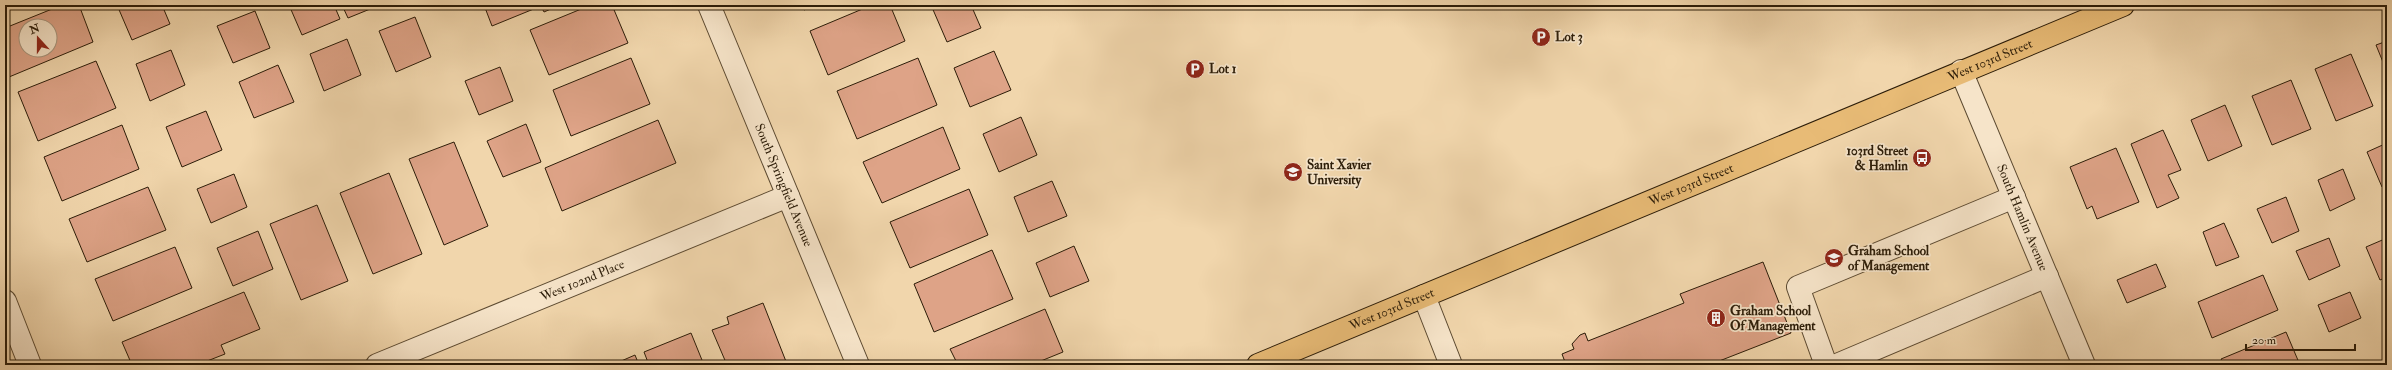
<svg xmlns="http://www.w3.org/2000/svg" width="2392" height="370" viewBox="0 0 2392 370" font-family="'IM FELL Double Pica',serif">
<rect width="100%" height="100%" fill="#f1d6ac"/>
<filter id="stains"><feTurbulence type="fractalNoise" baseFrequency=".005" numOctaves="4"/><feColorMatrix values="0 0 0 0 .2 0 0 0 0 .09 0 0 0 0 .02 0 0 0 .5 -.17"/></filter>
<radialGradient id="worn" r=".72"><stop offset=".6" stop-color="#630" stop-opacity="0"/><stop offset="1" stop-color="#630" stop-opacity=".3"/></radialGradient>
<!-- building -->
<path fill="#dea387" stroke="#2b1c08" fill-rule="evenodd" d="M5,5H18L5,10Z
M62,5H79L93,42L9,77L5,66V28ZM26,26H50V50H26Z
M117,5H162L170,24L132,40Z
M289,5H334L340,19L302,35Z
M342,5H380L348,18Z
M484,5H560L544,12L541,6L492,26Z
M591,5H612L628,43L549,75L530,30Z
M802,5H817L804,10Z
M872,5H890L905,41L828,75L810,31Z
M931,5H971L981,28L947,42Z
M255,11L270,48L233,63L217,26Z
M415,17L431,57L396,72L379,31Z
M347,39L361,75L324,91L310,54Z
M2387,41V72L2376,45Z
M171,50L185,85L150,101L136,64Z
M994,51L1011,90L970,107L954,68Z
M2351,54L2373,106L2336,121L2315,69Z
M631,58L650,104L571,136L553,90Z
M918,58L937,105L857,139L837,91Z
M96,61L116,108L38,141L18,92Z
M278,65L294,102L254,118L239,82Z
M500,67L513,101L479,115L465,81Z
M2291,80L2311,129L2272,145L2252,96Z
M2225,105L2242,146L2208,161L2191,120Z
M206,111L222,150L182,167L166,127Z
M1021,117L1037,155L999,172L983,134Z
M658,120L676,163L562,211L545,168Z
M526,124L541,162L503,177L487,141Z
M122,125L139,169L62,201L44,157Z
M943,127L960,169L882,203L863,162Z
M2163,130L2181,170L2168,175L2179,198L2157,208L2131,144Z
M454,142L488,226L444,245L409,159Z
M2387,143V185L2382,187L2367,152Z
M2116,148L2139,202L2097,219L2092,206L2087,209L2070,167Z
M2343,169L2355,199L2330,211L2318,180Z
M389,173L422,254L373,274L340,193Z
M234,174L247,207L211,223L197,189Z
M1052,181L1067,216L1028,232L1014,197Z
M148,187L166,230L87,262L69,219Z
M969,189L988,235L910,268L890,222Z
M2286,197L2299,231L2272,243L2257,209Z
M317,205L348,281L301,300L270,224Z
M2224,223L2239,257L2216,266L2203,232Z
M258,231L273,269L233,286L217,248Z
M2329,238L2340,266L2309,280L2296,251Z
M2387,238V277L2380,280L2366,247Z
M1074,246L1089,281L1050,297L1036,263Z
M175,247L192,288L113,321L95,279Z
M992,250L1013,299L934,332L914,284Z
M1763,262L1791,333L1709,365H1557L1560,361L1565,362L1562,354L1574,349L1572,344L1580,335L1585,333L1588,341L1684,303L1680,294Z
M2156,264L2166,287L2127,303L2117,280Z
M2263,275L2278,310L2212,338L2198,302Z
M244,292L260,329L221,345L225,354L197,365H132L122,342Z
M2350,292L2361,318L2329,332L2318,305Z
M763,303L787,364L727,365L712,330L729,324L727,317Z
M1045,309L1063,352L1031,365H952L957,363L950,349Z
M2286,332L2300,365H2224L2221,359Z
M691,333L704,365H649L644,352Z
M635,355L639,365H612Z"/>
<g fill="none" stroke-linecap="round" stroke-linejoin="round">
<defs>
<g id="minor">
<path id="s1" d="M709,5L858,365"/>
<path id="s2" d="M1961,71L2084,365"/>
<path d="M1424,296L1451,365"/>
<path d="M5,301L30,365"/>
<path id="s3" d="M377,365L788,196"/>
<path d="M1826,365L1798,287L2014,197"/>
<path d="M1837,365L2047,276"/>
</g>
<g id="major">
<path id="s4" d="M1258,365L2123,5"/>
</g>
</defs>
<!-- minor casing -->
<use href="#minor" stroke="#5c4a31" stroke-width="24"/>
<!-- major casing -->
<use href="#major" stroke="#2b1c08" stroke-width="24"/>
<!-- minor -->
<use href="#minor" stroke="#f6e4c9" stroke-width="22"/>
<!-- major -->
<use href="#major" stroke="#e8bb76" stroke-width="22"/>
</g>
<!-- icons -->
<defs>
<symbol id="parking-disc" viewBox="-11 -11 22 22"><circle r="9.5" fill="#8f2418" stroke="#f6e4c9"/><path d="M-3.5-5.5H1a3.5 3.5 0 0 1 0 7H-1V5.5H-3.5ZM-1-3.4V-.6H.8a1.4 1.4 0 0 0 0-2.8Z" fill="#fff"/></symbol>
<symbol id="bus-disc" viewBox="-11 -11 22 22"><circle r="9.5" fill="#8f2418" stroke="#f6e4c9"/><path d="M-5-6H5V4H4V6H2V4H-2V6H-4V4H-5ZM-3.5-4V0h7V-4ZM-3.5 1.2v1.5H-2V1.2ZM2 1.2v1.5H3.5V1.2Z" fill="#fff"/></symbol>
<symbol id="university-disc" viewBox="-11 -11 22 22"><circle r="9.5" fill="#8f2418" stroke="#f6e4c9"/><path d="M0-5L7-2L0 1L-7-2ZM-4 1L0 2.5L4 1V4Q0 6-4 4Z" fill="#fff"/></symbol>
<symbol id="building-disc" viewBox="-11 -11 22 22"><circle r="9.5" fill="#8f2418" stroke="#f6e4c9"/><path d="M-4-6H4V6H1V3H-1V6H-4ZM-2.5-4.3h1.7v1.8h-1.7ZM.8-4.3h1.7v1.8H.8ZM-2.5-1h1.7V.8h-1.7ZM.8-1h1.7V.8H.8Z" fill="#fff"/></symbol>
</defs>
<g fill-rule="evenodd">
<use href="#parking-disc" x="1530" y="26" width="22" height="22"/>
<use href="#parking-disc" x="1184" y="58" width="22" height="22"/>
<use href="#bus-disc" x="1911" y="147" width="22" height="22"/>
<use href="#university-disc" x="1282" y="161" width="22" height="22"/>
<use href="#university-disc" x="1823" y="247" width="22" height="22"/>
<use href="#building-disc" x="1705" y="307" width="22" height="22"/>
</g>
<g text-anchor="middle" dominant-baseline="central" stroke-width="3.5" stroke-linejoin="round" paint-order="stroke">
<!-- poi labels -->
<g font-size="13" font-weight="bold" fill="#2b1c08" stroke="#f6e4c9" text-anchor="start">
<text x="1555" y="37">Lot 3</text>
<text x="1209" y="69">Lot 1</text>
<text x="1908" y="151" text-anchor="end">103rd Street<tspan x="1908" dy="15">&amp; Hamlin</tspan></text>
<text x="1307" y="165">Saint Xavier<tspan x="1307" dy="15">University</tspan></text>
<text x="1848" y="251">Graham School<tspan x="1848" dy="15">of Management</tspan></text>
<text x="1730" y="311">Graham School<tspan x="1730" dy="15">Of Management</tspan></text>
</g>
<!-- street labels -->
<g font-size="13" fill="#2b1c08" stroke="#f6e4c9">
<text stroke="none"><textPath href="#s4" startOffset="793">West 103rd Street</textPath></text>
<text stroke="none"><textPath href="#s1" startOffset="195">South Springfield Avenue</textPath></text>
<text stroke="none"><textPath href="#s4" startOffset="469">West 103rd Street</textPath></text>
<text stroke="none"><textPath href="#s2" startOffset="159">South Hamlin Avenue</textPath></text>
<text stroke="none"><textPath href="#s3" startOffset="222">West 102nd Place</textPath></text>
<text stroke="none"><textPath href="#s4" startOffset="145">West 103rd Street</textPath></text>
</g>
</g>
<!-- margin -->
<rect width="2392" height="370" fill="none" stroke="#f1d6ac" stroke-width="20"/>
<rect x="6" y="6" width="2380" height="358" fill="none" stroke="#2b1c08" stroke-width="2"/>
<rect x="10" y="10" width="2372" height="350" fill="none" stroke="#2b1c08"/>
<!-- north arrow -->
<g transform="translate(38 38) rotate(339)"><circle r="19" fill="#f6e4c9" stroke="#a5947c"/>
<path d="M0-3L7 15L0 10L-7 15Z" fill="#8f2418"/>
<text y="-6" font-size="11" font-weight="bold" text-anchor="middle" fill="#2b1c08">N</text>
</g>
<!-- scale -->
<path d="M2246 344v6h109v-6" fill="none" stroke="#2b1c08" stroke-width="2"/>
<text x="2252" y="344" font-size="12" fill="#2b1c08" stroke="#f6e4c9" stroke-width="3" paint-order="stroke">20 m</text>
<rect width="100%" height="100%" filter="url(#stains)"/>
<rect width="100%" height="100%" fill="url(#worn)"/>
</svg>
